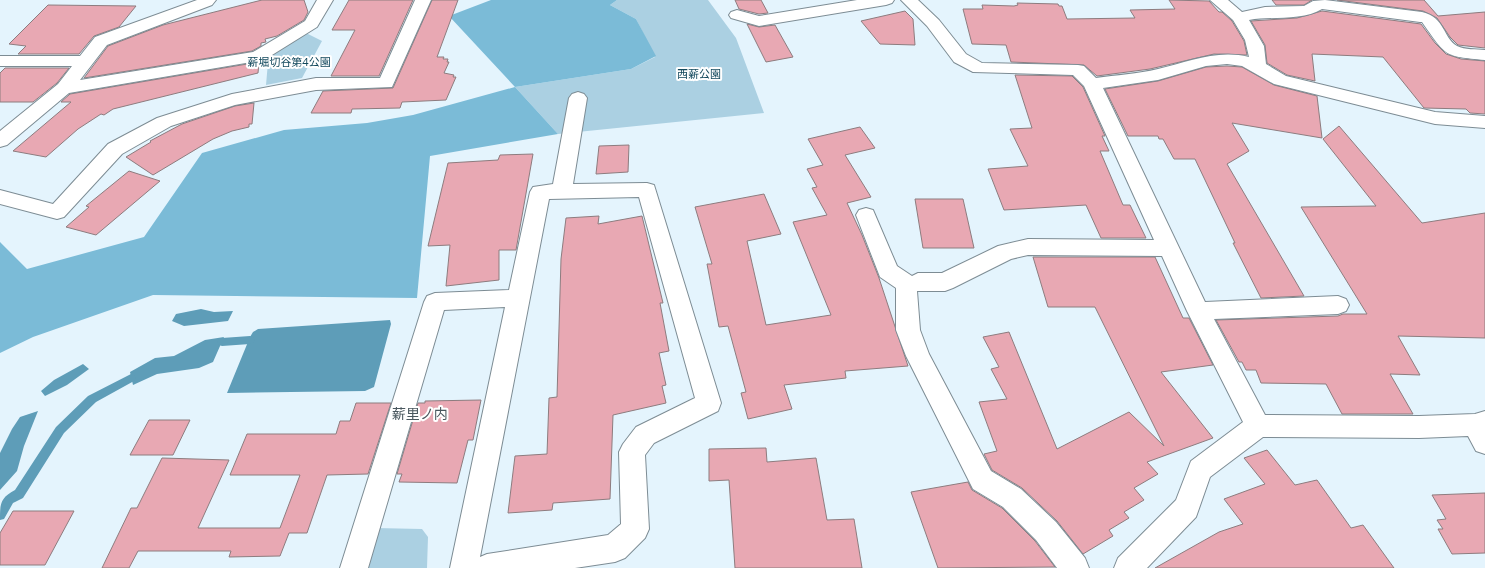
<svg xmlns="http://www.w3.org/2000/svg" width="1485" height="568" viewBox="0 0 1485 568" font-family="'Open Sans','Noto Sans JP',sans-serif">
<rect width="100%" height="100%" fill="#e4f4fd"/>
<!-- green -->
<path fill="#abd0e2" d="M617,0H708L736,38L764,113L558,134L515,87L631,69L655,57L636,19L610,5Z
M302,31L322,41L302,78L266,85L269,51Z
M375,528L422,529L428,537L427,568H363Z"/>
<!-- forest -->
<path fill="#7bbbd7" d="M491,0H617L610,5L636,19L656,56L631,69L515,87L558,134L430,156L417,298L153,295L33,337L0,353V242L27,269L144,237L202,153L284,130L367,123L413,115L515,87L449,16Z"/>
<!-- water -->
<path fill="#5e9db8" d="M201,309L214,312L233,311L228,321L184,326L172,321L176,314Z
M390,320L391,324L374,387L365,391L227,393L250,337L253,332L258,329Z
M224,337L213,362L199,368L157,374L133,385L130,372L155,358L174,356L205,340Z
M83,364L89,369L67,385L45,396L41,391L54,380Z
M38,411L24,446L17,471L0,490V453L12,429L20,417Z"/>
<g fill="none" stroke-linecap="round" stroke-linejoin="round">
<!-- stream -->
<path fill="#5e9db8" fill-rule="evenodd" d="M250,336L253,337L255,340L253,343L250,344L222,346L219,345L217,342L219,339L222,338Z
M131,374L134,375L136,378L134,381L96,402L64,433L23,498L13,503L4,519L0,520C0,504 0,498 15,490L56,427L88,396Z"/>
</g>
<!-- building -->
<path fill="#e8a8b3" stroke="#8d7c7f" d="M262,0H304L308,12L304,20L277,36L265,39L266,42L261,43V46L252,51L84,78L108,46L163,25Z
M349,0H413L379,76H331L355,30H332Z
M432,0H458L437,57H444L443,59H448L447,62H449L444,73L454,75L453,77H456L446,100L402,102L400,108L352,109L351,113H311L323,91L393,88Z
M735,0H761L768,13L759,14L739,9Z
M1169,0L1209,1L1219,12H1222L1232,21L1244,41L1247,55L1214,54L1150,69L1097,76L1084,65L1011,62L1006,45L972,44L963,9H983L982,5L1014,6L1018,5L1017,3L1058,4L1059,6H1062L1067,19L1135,18L1130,10L1175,9Z
M1272,0H1312L1304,5H1276Z
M1337,0H1424L1438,16L1485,12V48L1458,45L1450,37L1437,18L1423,11Z
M48,5L136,6L119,27L94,36L79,54H18L26,46L9,44Z
M905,11L913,19L915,45L880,44L861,21Z
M1322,11L1421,24L1435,43L1446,54L1461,59L1485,61V114L1470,113L1466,109L1424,108L1383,57L1312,54L1315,81L1287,75L1267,63L1265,45L1251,21L1297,18Z
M747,24L759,27L775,25L793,57L766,62Z
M259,62L258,73L113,109L104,115L101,114L78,129L46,157L13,151L71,102H61L70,94Z
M1227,66L1242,67L1274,85L1317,96L1322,138L1232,123L1249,151L1227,164L1304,296L1261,298L1233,243H1235L1195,159H1174L1163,139H1159L1158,136H1128L1105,89L1158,81L1206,67Z
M5,68H69L57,83L33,102H0V73Z
M1015,75L1072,76L1083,87L1105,136H1102L1109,151H1100L1123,205H1130L1146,238H1101L1086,205L1004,210L988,169L1028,166L1010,129L1032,128Z
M254,103L252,124H249V127L232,131L213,139L153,175L126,157L151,142L150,141L182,124L235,106Z
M1339,126L1422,223L1485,213V338L1398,336L1420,375L1390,374L1413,414H1342L1326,384L1261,383L1256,370H1246L1242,362H1239L1216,320L1338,316L1343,314H1367L1301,207L1376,206L1323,139Z
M860,127L875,148L845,155L871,197L847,203L862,235L879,278L908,366L845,371L846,378L784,385L792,409L748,419L741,393L746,392L728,326L719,327L707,264H712L695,207L764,194L781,234L747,241L766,325L831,315L793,222L827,215L812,188L817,187L807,169L823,165L808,139Z
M629,145L628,172L596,174L599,146Z
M533,154L516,250H499V280L446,286L450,245L428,246L448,163L498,160L500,155Z
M129,171L160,181L96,235L66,227L89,207L86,206Z
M915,199H963L974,248H923Z
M599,216L598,224L642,216L663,303H660L669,351L659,353L666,385L662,386L666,403L613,415L610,499L553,503L552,510L508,513L515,456L547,454L549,398L557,397L561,259L566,218Z
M1033,257H1155L1183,318H1189L1213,365L1161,372L1213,438L1147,462L1158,474L1134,488L1144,500L1124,512L1129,518L1109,530L1113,536L1083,554L1057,521L1022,488L992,470L984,454L997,451L979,402L1007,399L991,369L999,367L983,337L1009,332L1057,449L1129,412L1164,446L1095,307H1048Z
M481,400L473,440H468L457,483L399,482L402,474H397L418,403H425V401Z
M356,403H391L368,474L327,475L307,533H289L280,556L229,557L231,551H138L129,568H102L131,508H137L162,458L229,460L198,528H280L300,475H230L247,434H336L340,421H350Z
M149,420H190L173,455H130Z
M766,448L767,462L816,458L827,520L854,519L862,568H735L729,480L709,481V449Z
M1267,450L1295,485L1317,480L1351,528L1363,525L1394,568H1155L1219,532L1243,524L1224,499L1265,484L1244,458Z
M968,482L972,490L1002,508L1035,541L1055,567L938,568L911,492Z
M1485,493V553L1452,554L1438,529H1443L1437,520L1446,519L1432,495Z
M13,511H74L45,565H0V533Z"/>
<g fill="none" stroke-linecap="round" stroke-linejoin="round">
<defs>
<path id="street" d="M197,0H216L212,5L107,45L80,80L253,52L305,21L317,0H333L317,27L264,60L69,93L7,145L0,147V131L58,84L72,66H0V56H80L95,37Z
M415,0H431L392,87L316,90L235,105L171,126L122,154L64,217L57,219L0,204V190L53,204L108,144L157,118L232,94L316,78H380Z
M857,0H894L892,3L886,5L759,26L731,18L729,15L731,12L737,10L759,16Z
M901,0H918L939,20L966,54L982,63L1078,65L1084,66L1096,78C1116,75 1138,74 1158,69C1188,62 1217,49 1249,57L1245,40L1233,20L1210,0H1228L1242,12L1265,7L1304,6L1313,1L1325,0L1422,12C1446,18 1442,37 1457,46C1465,50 1476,49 1485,50V60C1443,56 1447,57 1422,22H1420L1322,9C1303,21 1272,16 1249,20L1264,46L1266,64L1286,76L1435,112L1485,116V128L1435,124L1274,84L1242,66L1227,64L1206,66L1158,80L1103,88L1205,302L1338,296L1346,299L1349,305L1346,311L1338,314L1214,319L1265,415L1419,416L1475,414L1485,411V454L1476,451L1468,436L1419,438L1263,437L1210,477L1196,517L1147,568H1114L1118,558L1176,500L1191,461L1243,422L1187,311L1162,256L1028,255L1011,259L953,288L945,291H917L920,330L929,354L991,471L1021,489L1056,522L1085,558L1089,568H1057L1036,540L1003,507L973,489L906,356L896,330V288L880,277L856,215L859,210L866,208L873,210L897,266L912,276L918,273H942L998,246L1028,239L1154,240L1084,86L1073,75L973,72L954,62L927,26Z
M578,92L584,94L587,98L573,184L647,183L654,185L721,403L718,411L654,443L645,455L649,529L645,538L625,558L615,562L575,568H450L505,307L444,310L368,568H340L424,302L427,296L435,293L509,290L530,192L533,187L553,184L569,98L572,94ZM639,197L695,398L636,427L623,444L619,452L621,524L608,535L487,554L480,557L549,199Z"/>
</defs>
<!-- street casing -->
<use href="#street" stroke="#7d8c94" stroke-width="2"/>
<!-- street -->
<use href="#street" fill="#fff" fill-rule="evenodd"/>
</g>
<g text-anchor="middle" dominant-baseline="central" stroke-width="4" stroke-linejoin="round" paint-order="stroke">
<!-- far-park labels -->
<g font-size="11" fill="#12485c" stroke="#fff">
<text x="289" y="61">薪堀切谷第4公園</text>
<text x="699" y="73">西薪公園</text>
</g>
<!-- neighbourhood labels -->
<g font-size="14" fill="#49575e" stroke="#fff">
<text x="420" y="413">薪里ノ内</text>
</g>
</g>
</svg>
